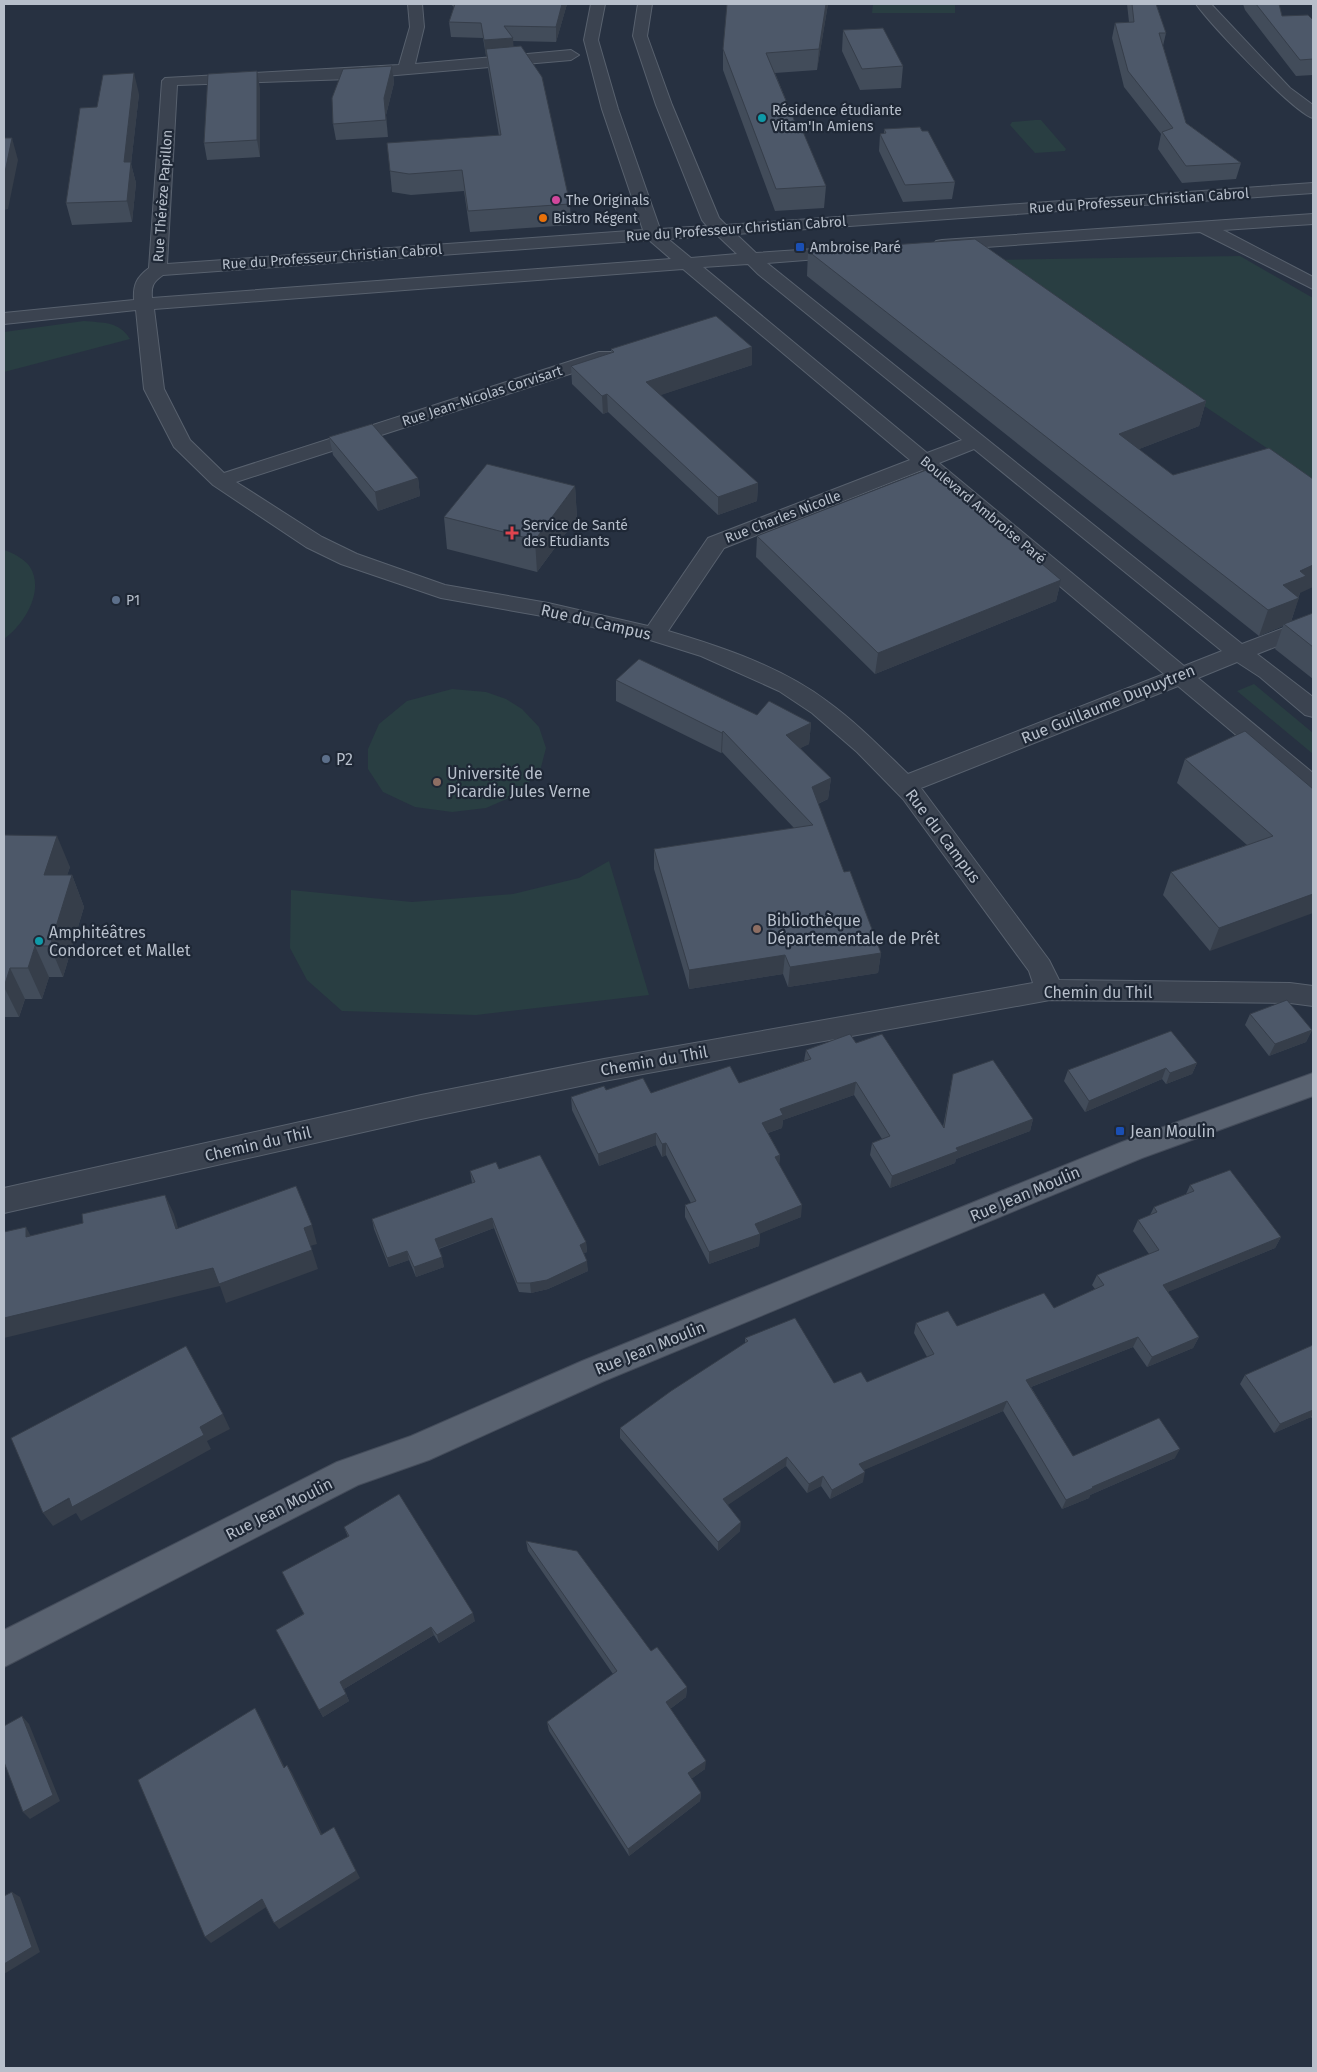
<svg xmlns="http://www.w3.org/2000/svg" width="1317" height="2072" viewBox="0 0 1317 2072" font-family="'Fira Sans',sans-serif">
<rect width="100%" height="100%" fill="#273141"/>
<!-- green -->
<path fill="#293e42" d="M873,4H955V13H872Z
M1035,120H1041L1066,149L1065,151L1035,153L1010,125L1012,122Z
M1240,256L1313,298V479L987,260Z
M84,321C103,323 119,321 130,339L4,372V332Z
M4,550C13,553 25,559 30,567C45,591 24,625 4,639Z
M1254,684L1313,733V754L1237,691Z
M452,689L486,692L506,699L522,709L539,727L546,748L540,771L518,794L486,808L452,812L415,807L383,792L368,769V749L379,724L407,701Z
M609,861L649,995L476,1015L342,1011L307,980L290,948L291,890L412,902L513,894L579,878Z"/>
<g fill="none" stroke-linecap="round" stroke-linejoin="round">
<defs>
<path id="minor" d="M408,4H422L424,27L415,64L571,50L579,55L571,60L350,79L177,85L167,264L643,230L602,109L584,40L591,4H605L598,40L618,109L660,229L707,226L702,220L656,105L633,36L638,4H652L647,36L672,105L719,218L726,225L1313,183V193L736,234L756,253L844,247L850,248L853,252L850,256L844,257L767,263L1242,644L1313,617V632L1257,654L1313,697V717L1305,715L1260,677L1237,662L1198,678L1313,773V794L1304,792L1178,686L921,788L1049,960L1059,980L1290,983L1313,986V1006L1290,1003L1050,1000L604,1081L421,1119L4,1213V1188L421,1095L604,1059L1033,983L1029,971L903,799L857,752L812,713L779,691L701,656L650,640L548,617L441,598L341,564L306,547L213,485L174,447L144,389L136,310L4,324V313L134,300C133,284 137,277 149,268L162,81L165,78L399,65L410,27ZM717,235L737,254L691,258L668,239ZM649,240L671,259L152,298C151,286 153,282 163,275ZM748,264L758,274L962,440L927,453L703,267ZM683,269L910,460L708,538L648,626L548,603L445,585L357,554L322,537L236,482L613,360L615,356L613,352H599L224,473L190,440L164,389L154,309ZM974,449L1222,651L1184,666L939,463ZM922,470L1164,674L908,774C882,749 857,723 828,702C782,667 722,647 668,631L724,548Z
M1196,4H1211L1290,88L1313,105V118C1294,113 1210,24 1196,4Z
M1313,214V224L1223,230L1313,277V289L1200,232L942,250L936,249L933,245L936,241L942,240Z"/>
<path id="major" d="M1313,1073V1096L1142,1158L604,1381L429,1460L358,1485L4,1667V1630L337,1462L411,1436L582,1361L1122,1142Z"/>
</defs>
<!-- minor casing -->
<use href="#minor" stroke="#58616e" stroke-width="2"/>
<!-- major casing -->
<use href="#major" stroke="#444c5a" stroke-width="2"/>
<!-- minor -->
<use href="#minor" fill="#3b4350" fill-rule="evenodd"/>
<!-- major -->
<use href="#major" fill="#596270" fill-rule="evenodd"/>
</g>
<!-- wall -->
<path fill="#424c5a" d="M450,4H567L556,42L513,41V47L570,204L571,225L470,232L464,191L411,195L392,192L390,171L499,136L488,69L487,56H486L483,38L451,37L449,22L454,7Z
M828,4L817,70L775,73L797,127L826,186L824,208L775,211L723,70V49Z
M1127,4H1156L1166,33L1163,46L1186,123L1241,163L1236,179L1182,183L1158,149L1161,134L1124,87L1112,38L1115,23L1129,22Z
M1243,4H1279L1282,16L1313,20V75L1296,76L1245,10Z
M843,30L903,66L901,88L860,90L842,51Z
M392,66L394,83L386,115L388,137L336,140L333,124Z
M260,88V157L207,160L204,143Z
M139,94L131,164L136,183L132,222L72,225L66,203L97,107Z
M884,129L922,131L955,182L952,199L903,202L879,151L880,134L884,133Z
M808,251L1206,401L1199,426L1139,449L1300,593L1291,622L1313,613V679L1275,649L1283,626L1259,636L807,276Z
M611,349L752,365L660,395L758,483L757,501L718,515L608,412L603,414L572,384L571,366L611,353Z
M329,437L418,478L420,496L378,511L333,455Z
M575,486L577,518L537,572L447,549L444,517Z
M757,536L1061,580L1056,601L875,674L756,557Z
M616,680L757,715L811,723L809,744L800,748L831,778L828,799L818,804L844,872L881,953L878,973L788,987L783,974L689,989L654,869V849L794,828L722,752L721,753L616,701Z
M1185,759L1313,789L1210,951L1163,895L1171,872L1247,845L1177,783Z
M4,835L70,867L67,875H72L84,907L63,977H49L42,999H25L19,1017H4Z
M1250,1014L1312,1030L1306,1042L1269,1056L1245,1025Z
M856,1043L943,1127L953,1074L1033,1119L1030,1131L956,1159L955,1163L890,1188L870,1155L872,1143L882,1139L854,1095L783,1120L782,1128L768,1133L780,1155L779,1165L801,1217L760,1233L759,1246L709,1264L685,1217V1205L691,1203L666,1155L662,1157L656,1145L599,1166L572,1110L571,1097L606,1090L651,1093L739,1083L804,1061L806,1050Z
M1197,1063L1192,1074L1166,1084L1162,1079L1085,1112L1064,1081L1068,1070Z
M499,1169L586,1242L587,1252L584,1253L588,1271L548,1289L531,1293L519,1292L494,1228L439,1249L444,1267L416,1277L409,1260L389,1267L374,1229L372,1219L472,1183L470,1171Z
M1190,1185L1281,1237L1275,1248L1167,1292L1199,1337L1193,1348L1147,1367L1133,1347L1031,1387L1073,1456L1175,1458L1090,1495L1089,1498L1062,1509L1003,1411L863,1470V1482L830,1499L821,1486L807,1493L786,1466L727,1505L740,1531L718,1551L620,1438V1428L745,1343V1338L834,1383L867,1382L927,1357L914,1333L916,1323L957,1326L1054,1308L1095,1289L1092,1285L1097,1275L1149,1254L1133,1231L1138,1220L1150,1215L1154,1207L1186,1194Z
M1313,1345V1420L1311,1417L1274,1433L1240,1384L1245,1375Z
M344,1527L475,1621L439,1643L434,1635L344,1689L349,1701L323,1717L276,1630L303,1614L348,1537Z
M526,1541L651,1651L687,1687L686,1697L670,1709L705,1769L691,1779L701,1793L700,1801L629,1856L549,1731L547,1722L613,1674L528,1551Z"/>
<!-- shaded-wall -->
<path fill="#363e4a" d="M562,4H567L556,42V27Z
M826,4H828L817,70L819,49Z
M513,38L514,53L486,49L487,56H486L484,40Z
M392,66L394,83L386,115L388,137L384,98Z
M257,71L260,88V157L257,140Z
M134,73L139,94L131,164L136,183L132,222L127,201L124,162Z
M12,138L18,160L8,209L4,210V177Z
M752,347V365L646,400V382Z
M607,394L608,412L603,414L602,396Z
M1206,401L1199,426L1113,459L1119,434Z
M418,478L420,496L378,511L375,492Z
M758,483L757,501L718,515V497Z
M575,486L577,518L537,572L535,540Z
M1313,565V587L1300,593L1298,598H1299L1290,624H1284L1283,626L1259,636L1268,610L1283,585L1300,571Z
M1061,580L1056,601L875,674L878,653Z
M811,723L809,744L785,756L786,735Z
M723,731L722,752L721,753L722,733Z
M831,778L828,799L810,807L812,787Z
M57,836L70,867L57,907L44,875Z
M72,875L84,907L63,977L50,946Z
M1313,894V913L1210,951L1219,928Z
M35,946L49,977L42,999L28,968Z
M881,953L878,973L788,987L790,967Z
M785,955L783,974L689,989V970Z
M10,968L25,999L19,1017L4,987Z
M1312,1030L1306,1042L1269,1056L1275,1044Z
M1197,1063L1192,1074L1166,1084L1170,1073Z
M1166,1068L1162,1079L1085,1112L1089,1101Z
M856,1082L854,1095L783,1120L782,1128L761,1135L762,1123L780,1109Z
M1033,1119L1030,1131L956,1159L955,1163L890,1188L892,1176L956,1148Z
M656,1133V1145L599,1166L598,1154Z
M666,1143V1155L662,1157V1144Z
M780,1155L779,1167L775,1157Z
M165,1195L174,1214L184,1248L176,1229Z
M802,1205L801,1217L754,1236L755,1224Z
M492,1218L494,1228L437,1249L435,1239Z
M312,1225L317,1244L310,1246L304,1228Z
M26,1227L36,1246L26,1237Z
M760,1234L759,1246L709,1264V1252Z
M1281,1237L1275,1248L1158,1296L1163,1285Z
M586,1242L587,1252L580,1255V1245Z
M312,1250L318,1269L226,1303L220,1286L4,1338V1318L213,1268Z
M407,1251L409,1260L389,1267L387,1258Z
M442,1257L444,1267L416,1277L414,1267Z
M587,1261L588,1271L548,1289L531,1293L530,1283Z
M1138,1337L1133,1347L1023,1390L1026,1380Z
M1199,1337L1193,1348L1147,1367L1152,1357Z
M1007,1401L1003,1411L857,1473L859,1464Z
M1313,1410V1414L1311,1417L1274,1433L1280,1424Z
M223,1414L230,1429L207,1441L211,1449L81,1521L76,1513L53,1526L43,1513Z
M1180,1449L1175,1458L1090,1495L1089,1498L1062,1509L1066,1500L1092,1487Z
M787,1457L786,1466L722,1509L723,1499Z
M865,1472L863,1482L830,1499L832,1490Z
M823,1476L821,1486L807,1493L809,1484Z
M741,1522L740,1531L718,1551V1542Z
M473,1613L475,1621L439,1643L437,1635Z
M431,1627L434,1635L344,1689L340,1682Z
M687,1687L686,1697L666,1712V1702Z
M346,1694L349,1701L323,1717L319,1710Z
M255,1708L260,1717L289,1776L284,1768Z
M22,1716L29,1724L60,1801L30,1819L23,1812Z
M706,1761L705,1769L687,1782L688,1773Z
M287,1765L292,1773L326,1842L321,1835Z
M701,1793L700,1801L629,1856L628,1849Z
M334,1827L360,1878L279,1929L274,1923Z
M12,1892L20,1897L40,1952L4,1974V1964Z
M262,1899L268,1906L211,1943L205,1937Z"/>
<!-- building -->
<path fill="#4d5869" stroke="#363e4a" d="M455,4H562L556,27L504,26L513,38L484,40L481,23L449,22Z
M727,4H826L819,49L766,53L797,127H801L826,186L776,189L723,49Z
M1132,4H1156L1166,33H1159L1186,123L1241,163L1186,166L1162,132L1173,128L1128,71L1115,23L1134,22Z
M1256,4H1279L1282,16L1308,15L1313,20V59L1300,60Z
M883,28L903,66L862,69L843,30Z
M521,46L542,77L570,204L468,211L462,170L409,174L390,171L387,143L501,135L486,49Z
M392,66L384,98L386,120L333,124L332,98L343,69Z
M257,71V140L204,143L208,74Z
M134,73L124,162H131L127,201L66,203L80,108L97,107L103,75Z
M920,127L922,131H928L955,182L905,185L880,134L886,133L884,129Z
M4,138H12L4,177Z
M975,239L1206,401L1119,434L1173,475L1269,448L1313,479V565L1300,571L1306,576L1283,585L1299,598L1268,610L808,251Z
M716,316L752,347L646,382L758,483L718,497L607,394L602,396L571,366L614,352L611,349Z
M372,424L418,478L375,492L329,437Z
M487,464L575,486L535,540L444,517Z
M929,469L1061,580L878,653L757,536Z
M1313,613V647L1284,624Z
M639,659L757,715L769,701L811,723L786,735L831,778L812,787L844,872L850,871L881,953L790,967L785,955L689,970L654,849L813,825L723,731L722,733L616,680Z
M1245,731L1313,789V894L1219,928L1171,872L1273,836L1185,759Z
M4,835L57,836L44,875H72L50,946H35L28,968H10L4,987Z
M1287,1000L1312,1030L1275,1044L1250,1014Z
M1171,1031L1197,1063L1170,1073L1166,1068L1089,1101L1068,1070Z
M850,1034L856,1043L882,1034L944,1128L953,1074L993,1060L1033,1119L956,1148L958,1151L892,1176L872,1143L890,1136L856,1082L780,1109L783,1115L762,1123L780,1155L775,1157L802,1205L755,1224L760,1234L709,1252L685,1205L696,1201L666,1143L662,1144L656,1133L598,1154L571,1097L604,1086L606,1090L643,1078L651,1093L730,1066L739,1083L811,1059L806,1050Z
M540,1155L586,1242L580,1245L587,1261L547,1280L530,1283H517L492,1218L435,1239L442,1257L414,1267L407,1251L387,1258L372,1219L475,1182L470,1171L496,1162L499,1169Z
M1230,1170L1281,1237L1163,1285L1199,1337L1152,1357L1138,1337L1026,1380L1073,1456L1159,1418L1180,1449L1092,1487L1093,1488L1066,1500L1007,1401L859,1464L865,1472L832,1490L823,1476L809,1484L787,1457L723,1499L741,1522L718,1542L620,1428L671,1391L748,1341L745,1338L795,1318L834,1383L861,1372L867,1382L934,1354L916,1323L948,1311L957,1326L1044,1293L1054,1308L1104,1285L1097,1275L1159,1250L1138,1220L1157,1212L1154,1207L1194,1191L1190,1185Z
M296,1186L312,1225L304,1228L312,1250L219,1284L213,1268L4,1318V1232L26,1227V1237L83,1223L82,1214L165,1195L176,1229Z
M1313,1345V1410L1280,1424L1245,1375Z
M186,1346L223,1414L200,1427L204,1435L72,1507L69,1498L43,1513L11,1438Z
M399,1494L473,1613L437,1635L431,1627L340,1682L346,1694L319,1710L276,1630L304,1614L282,1572L349,1536L344,1527Z
M526,1541L577,1551L651,1651L657,1647L687,1687L666,1702L706,1761L688,1773L701,1793L628,1849L547,1722L617,1671Z
M255,1708L284,1768L287,1765L321,1835L334,1827L356,1871L274,1923L262,1899L205,1937L138,1780Z
M22,1716L53,1795L23,1812L4,1762V1726Z
M12,1892L32,1947L4,1964V1896Z"/>
<!-- markers -->
<g fill="#0f9aa8" stroke="#1f2836" stroke-width="2">
<circle cx="762" cy="118" r="5"/>
<circle cx="39" cy="941" r="5"/>
</g>
<circle fill="#d1479c" stroke="#1f2836" stroke-width="2" cx="556" cy="200" r="5"/>
<circle fill="#e8710a" stroke="#1f2836" stroke-width="2" cx="543" cy="218" r="5"/>
<g fill="#1a4fb4" stroke="#1f2836" stroke-width="2">
<rect x="795" y="242" width="10" height="10" rx="2.5"/>
<rect x="1115" y="1126" width="10" height="10" rx="2.5"/>
</g>
<path fill="#e0444e" stroke="#1f2836" stroke-width="2" d="M509.5 525.5h5v5h5v5h-5v5h-5v-5h-5v-5h5z"/>
<g fill="#5c6f8a" stroke="#1f2836" stroke-width="2">
<circle cx="116" cy="600" r="5"/>
<circle cx="326" cy="759" r="5"/>
</g>
<g fill="#8d6e63" stroke="#1f2836" stroke-width="2">
<circle cx="437" cy="782" r="5"/>
<circle cx="757" cy="929" r="5"/>
</g>
<g text-anchor="middle" dominant-baseline="central" stroke-width="4.5" stroke-linejoin="round" paint-order="stroke">
<!-- far-poi labels -->
<g font-size="14" fill="#b7bfcb" stroke="#1f2836" text-anchor="start">
<text x="772" y="110">Résidence étudiante<tspan x="772" dy="16">Vitam'In Amiens</tspan></text>
<text x="566" y="200">The Originals</text>
<text x="553" y="218">Bistro Régent</text>
<text x="810" y="247">Ambroise Paré</text>
<text x="523" y="525">Service de Santé<tspan x="523" dy="16">des Etudiants</tspan></text>
<text x="126" y="600">P1</text>
</g>
<!-- far-street labels -->
<g font-size="14" fill="#b7bfcb" stroke="#1f2836">
<text transform="translate(163 196) rotate(-86)">Rue Thérèze Papillon</text>
<text transform="translate(1139 201) rotate(-4)">Rue du Professeur Christian Cabrol</text>
<text transform="translate(736 229) rotate(-4)">Rue du Professeur Christian Cabrol</text>
<text transform="translate(332 257) rotate(-4)">Rue du Professeur Christian Cabrol</text>
<text transform="translate(482 396) rotate(-18)">Rue Jean-Nicolas Corvisart</text>
<text transform="translate(983 510) rotate(40)">Boulevard Ambroise Paré</text>
<text transform="translate(783 517) rotate(-21)">Rue Charles Nicolle</text>
</g>
<!-- street labels -->
<g font-size="16" fill="#b7bfcb" stroke="#1f2836">
<text transform="translate(596 622) rotate(13)">Rue du Campus</text>
<text transform="translate(1108 704) rotate(-22)">Rue Guillaume Dupuytren</text>
<text transform="translate(943 836) rotate(53)">Rue du Campus</text>
<text x="1098" y="992">Chemin du Thil</text>
<text transform="translate(654 1061) rotate(-10)">Chemin du Thil</text>
<text transform="translate(258 1144) rotate(-13)">Chemin du Thil</text>
<text transform="translate(1025 1194) rotate(-23)">Rue Jean Moulin</text>
<text transform="translate(650 1348) rotate(-22)">Rue Jean Moulin</text>
<text transform="translate(279 1509) rotate(-27)">Rue Jean Moulin</text>
</g>
<!-- poi labels -->
<g font-size="16" fill="#b7bfcb" stroke="#1f2836" text-anchor="start">
<text x="336" y="759">P2</text>
<text x="447" y="773">Université de<tspan x="447" dy="18">Picardie Jules Verne</tspan></text>
<text x="767" y="920">Bibliothèque<tspan x="767" dy="18">Départementale de Prêt</tspan></text>
<text x="49" y="932">Amphitéâtres<tspan x="49" dy="18">Condorcet et Mallet</tspan></text>
<text x="1130" y="1131">Jean Moulin</text>
</g>
</g>
<!-- border -->
<rect width="1317" height="2072" fill="none" stroke="#b7bfcb" stroke-width="10"/>
</svg>
